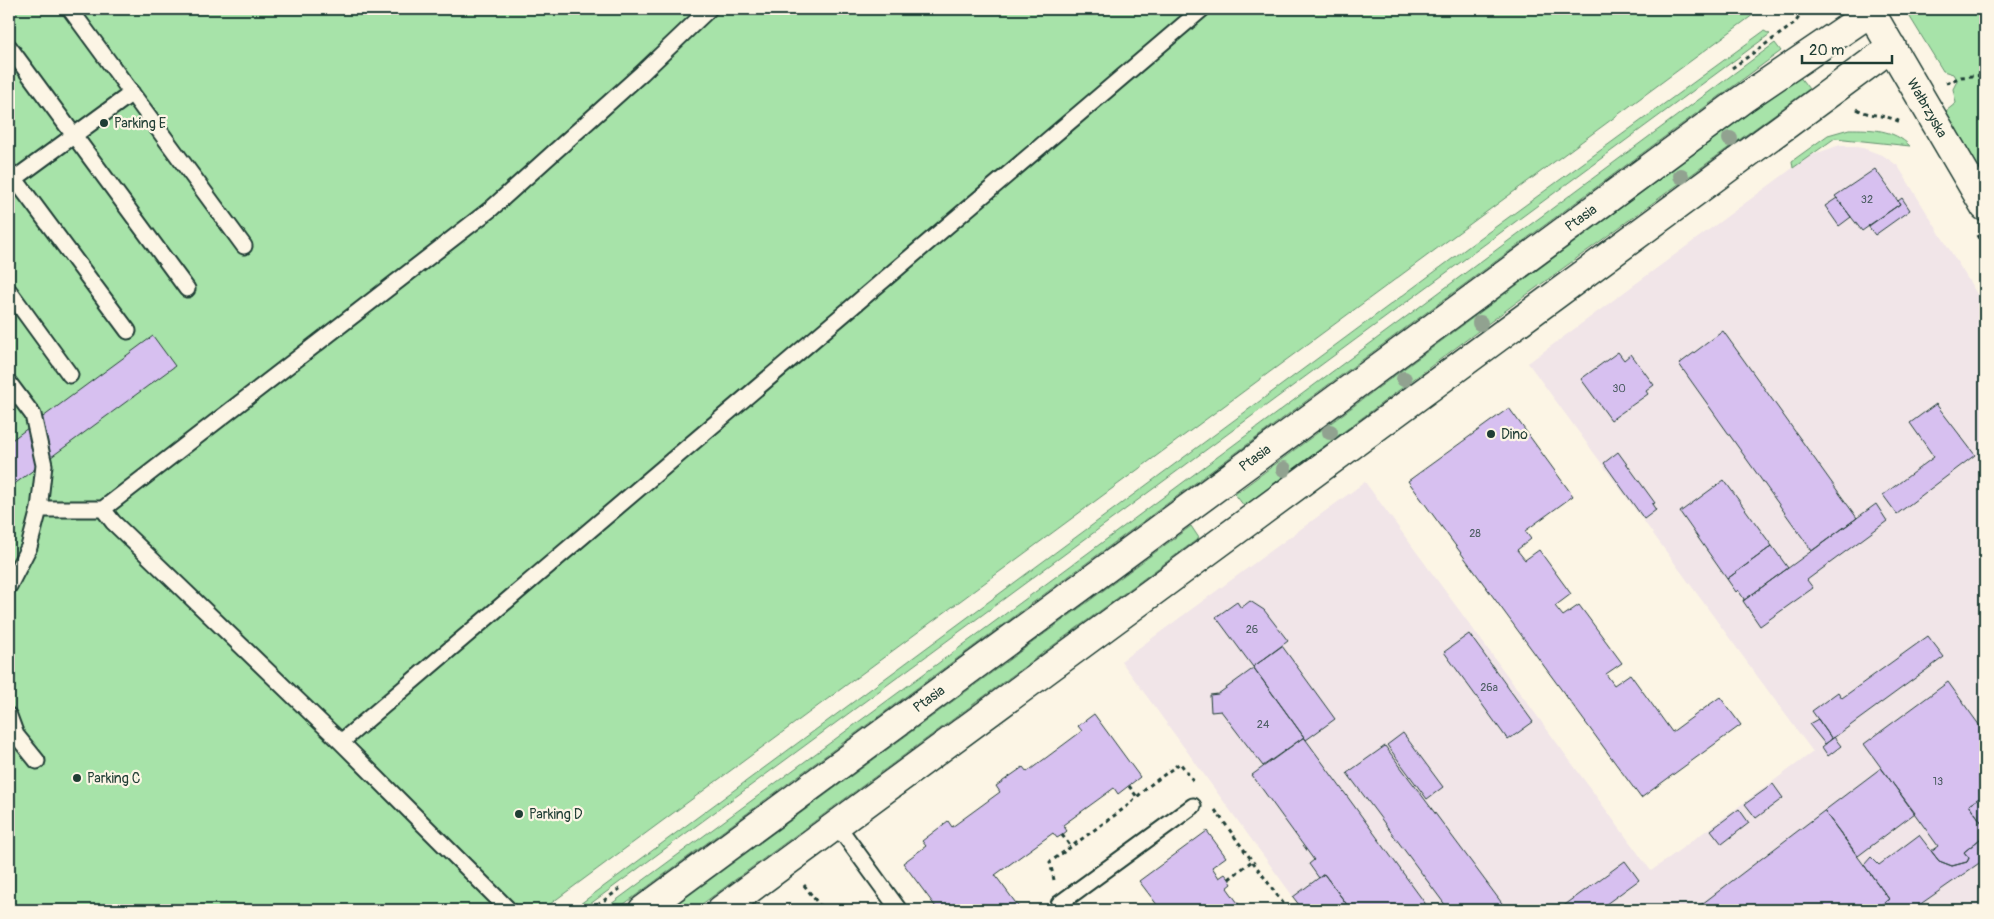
<svg xmlns="http://www.w3.org/2000/svg" width="1994" height="919" viewBox="0 0 1994 919" font-family="Pangolin,sans-serif">
<rect width="100%" height="100%" fill="#fcf5e5"/>
<filter id="ink" filterUnits="userSpaceOnUse"><feTurbulence type="fractalNoise" baseFrequency=".02" numOctaves="2"/><feDisplacementMap in="SourceGraphic" scale="10" xChannelSelector="R" yChannelSelector="G"/><feConvolveMatrix kernelMatrix="1 2 1 2 8 2 1 2 1" color-interpolation-filters="sRGB"/></filter>
<g filter="url(#ink)">
<!-- built -->
<path fill="#f1e5e8" d="M1840,145L1863,148L1884,156L1898,166L1985,307V910H1303L1121,661L1365,482L1651,871L1813,752L1528,363L1809,156Z"/>
<!-- green -->
<path fill="#a7e3a9" stroke="#63906e" d="M9,9H1761L542,910H529L524,905L517,910H9Z
M1905,9H1985V178L1946,111L1956,103L1953,89L1957,81L1953,74L1943,71Z
M1764,31L1770,34L582,910H572L1483,236Z
M1775,43L1781,51L616,910H603L1088,553Z
M1799,76L1809,89L1525,296L1244,506L1235,494Z
M1849,129C1872,129 1893,129 1910,146L1835,138L1793,168L1792,161L1828,135Z
M1191,526L1199,538L694,910H669Z"/>
<!-- building -->
<path fill="#d7c0f0" stroke="#1f3d34" d="M1875,169L1900,204L1862,231L1835,196Z
M1837,198L1851,217L1839,226L1825,206Z
M1902,198L1910,210L1875,235L1868,226L1900,204L1898,201Z
M1723,331L1857,518L1812,551L1679,364Z
M153,336L175,366L9,488V442Z
M1618,352L1624,360L1631,354L1654,385L1646,391L1648,394L1611,420L1581,379Z
M1936,404L1975,455L1897,514L1883,495L1934,457L1910,423Z
M1509,408L1573,496L1525,531L1531,539L1517,550L1525,560L1539,550L1571,594L1555,606L1563,616L1579,605L1622,663L1606,674L1614,685L1630,674L1672,732L1720,697L1741,725L1641,798L1408,481Z
M1618,452L1655,503L1652,504L1656,510L1644,519L1604,463Z
M1724,480L1772,546L1727,579L1680,512Z
M1876,504L1887,521L1807,580L1813,588L1760,626L1743,601Z
M1772,546L1788,568L1743,601L1744,599L1738,590L1736,592L1727,579Z
M1250,601L1264,610L1288,641L1253,667L1216,617L1237,602L1241,608Z
M1469,634L1533,722L1508,740L1444,652Z
M1928,636L1944,657L1832,739L1812,711L1838,692L1842,698Z
M1282,646L1335,719L1306,740L1253,667Z
M1254,668L1304,737L1263,766L1221,711L1211,712L1210,695L1218,694Z
M1948,682L1985,733V794L1969,805L1985,827V835L1964,852L1969,858L1967,862L1952,866L1939,861L1931,851L1938,846L1864,744Z
M1094,714L1140,777L1118,794L1114,788L1063,825L1067,831L1062,835L1057,838L1053,833L995,875L1021,910H938L903,863L926,846L922,841L948,821L952,827L1000,792L996,786L1023,767L1027,772L1082,731L1078,726Z
M1818,719L1832,739L1825,744L1809,724Z
M1403,733L1443,787L1427,799L1387,745Z
M1304,737L1306,740L1430,910H1351L1324,874L1319,878L1309,864L1314,860L1252,775Z
M1834,737L1841,746L1828,756L1822,747Z
M1385,746L1507,910H1449L1347,773Z
M1881,768L1915,813L1858,856L1824,811Z
M1773,784L1783,798L1756,818L1745,804Z
M1985,794V827L1969,805Z
M1739,809L1749,823L1722,844L1711,830Z
M1824,811L1889,899L1875,910H1694Z
M1207,831L1226,857L1212,867L1219,878L1225,874L1229,879L1232,884L1227,888L1243,910H1161L1139,881Z
M1919,835L1939,861L1952,866L1967,862L1969,858L1964,852L1985,835V859L1912,910H1875L1889,899L1864,865L1871,857L1879,865Z
M1625,861L1639,880L1598,910H1558Z
M1324,874L1351,910H1303L1293,897Z"/>
<g fill="none" stroke-linecap="round" stroke-linejoin="round">
<defs>
<path id="lane" d="M70,9L244,246
M9,47L187,289
M9,171L128,331
M9,183L132,93
M9,291L70,375
M9,383L33,415L44,465L39,509L29,547L9,586
M39,509H103L492,208L642,73L709,9
M103,509L113,522L341,742L509,910
M9,716L16,735L37,761
M341,742L1202,9
M837,825L899,910
M1063,910L1059,904L1193,806"/>
<path id="street" d="M1869,9L1985,207
M643,910L1743,99L1871,12
M721,910L1892,47"/>
</defs>
<!-- lane casing -->
<use href="#lane" stroke="#1f3d34" stroke-width="19"/>
<!-- street casing -->
<use href="#street" stroke="#1f3d34" stroke-width="31"/>
<!-- path -->
<path stroke="#1f3d34" stroke-width="3" stroke-dasharray="4 4" stroke-linecap="butt" d="M1732,68L1794,24L1805,9
M1946,83L1961,77L1985,75
M1857,109C1870,117 1886,114 1900,122
M1977,235L1985,250
M1129,786L1137,797
M1215,810L1288,910
M1062,835L1071,847
M1229,879L1252,861
M1054,880L1050,862L1126,807L1149,786L1180,763L1195,783
M804,885L823,910
M591,910L621,888"/>
<!-- lane -->
<use href="#lane" stroke="#fcf5e5" stroke-width="15"/>
<!-- street -->
<use href="#street" stroke="#fcf5e5" stroke-width="28"/>
</g>
<!-- trees -->
<g fill="#91a290">
<circle cx="1730" cy="139" r="8"/>
<circle cx="1681" cy="176" r="8"/>
<circle cx="1480" cy="323" r="8"/>
<circle cx="1404" cy="379" r="8"/>
<circle cx="1330" cy="432" r="8"/>
<circle cx="1284" cy="469" r="8"/>
</g>
</g>
<!-- markers -->
<g fill="#1f3d34" stroke="#fcf5e5" stroke-width="2">
<circle cx="104" cy="123" r="5"/>
<circle cx="1491" cy="434" r="5"/>
<circle cx="77" cy="778" r="5"/>
<circle cx="519" cy="814" r="5"/>
</g>
<g text-anchor="middle" dominant-baseline="central" stroke-width="4.5" stroke-linejoin="round" paint-order="stroke">
<!-- number labels -->
<g font-size="11" fill="#4d5e63">
<text x="1867" y="199">32</text>
<text x="1619" y="388">30</text>
<text x="1475" y="533">28</text>
<text x="1252" y="629">26</text>
<text x="1489" y="687">26a</text>
<text x="1263" y="724">24</text>
<text x="1938" y="781">13</text>
</g>
<!-- street labels -->
<g font-size="14" fill="#1f3d34" stroke="#fcf5e5">
<text transform="translate(1927 108) rotate(60)">Wałbrzyska</text>
<text transform="translate(1581 218) rotate(-36)">Ptasia</text>
<text transform="translate(1255 458) rotate(-36)">Ptasia</text>
<text transform="translate(929 699) rotate(-36)">Ptasia</text>
</g>
<!-- poi labels -->
<g font-size="14" fill="#1f3d34" stroke="#fcf5e5" text-anchor="start">
<text x="114" y="123">Parking E</text>
<text x="1501" y="434">Dino</text>
<text x="87" y="778">Parking C</text>
<text x="529" y="814">Parking D</text>
</g>
</g>
<!-- margin -->
<rect width="1994" height="919" fill="none" stroke="#fcf5e5" stroke-width="30"/>
<rect x="15" y="15" width="1964" height="889" fill="none" stroke="#1f3d34" stroke-width="2" filter="url(#ink)"/>
<!-- scale -->
<path d="M1802 55v8h90v-8" fill="none" stroke="#1f3d34" stroke-width="2.5"/>
<text x="1809" y="55" font-size="15" fill="#1f3d34" stroke="#fcf5e5" stroke-width="4" paint-order="stroke">20 m</text>
</svg>
